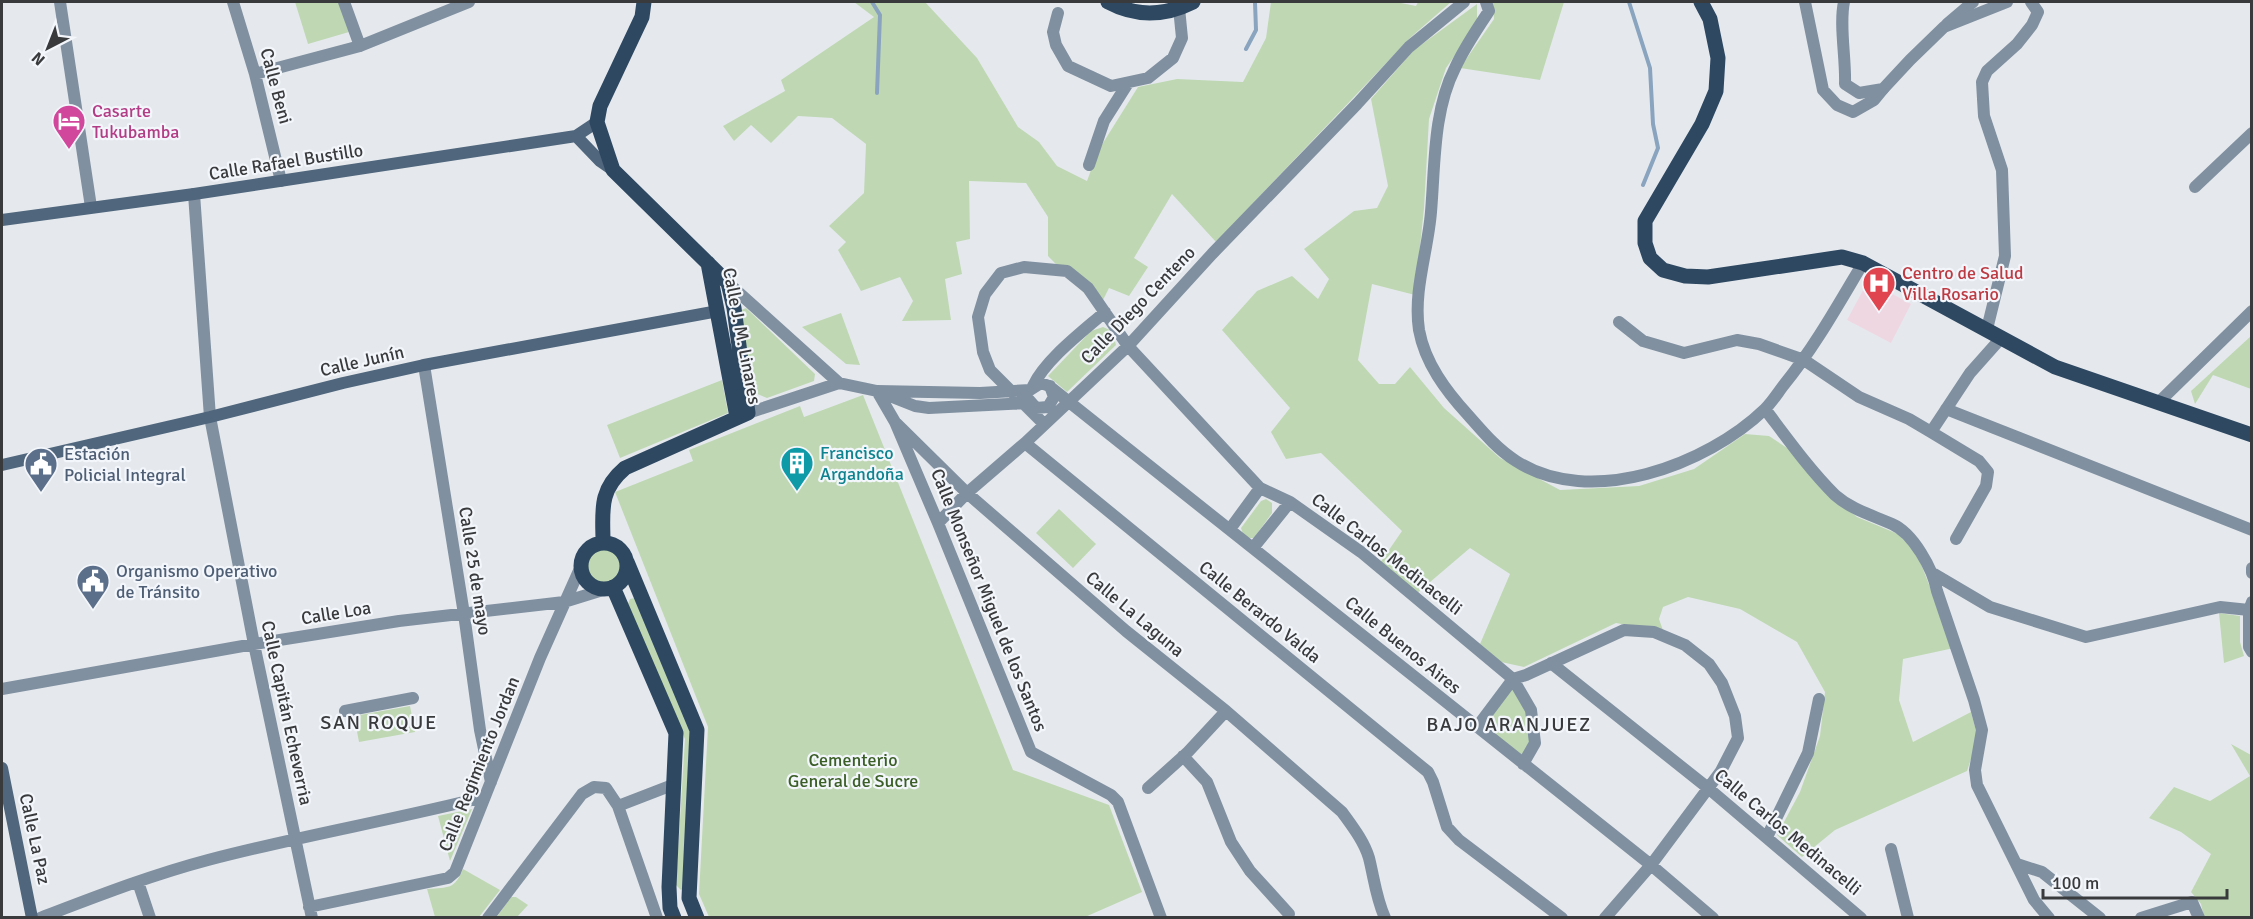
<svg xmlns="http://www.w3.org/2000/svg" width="2253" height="919" viewBox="0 0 2253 919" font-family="Signika,sans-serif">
<rect width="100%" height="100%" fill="#e5e9ee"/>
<!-- medical -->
<path fill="#efd7e2" d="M1868,281L1911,304L1891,343L1847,320Z"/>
<!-- green -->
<path fill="#bfd8b3" d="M295,2H339L349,32L308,44Z
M854,2H925L977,58L1018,127L1039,142L1057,166L1087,181L1098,151L1138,87L1177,79L1243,82L1266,38L1271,2H1396L1416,6L1418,2H1451L1411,37L1216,242L1172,194L1134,258L1148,267L1129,296L1109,288L1099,308L1048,256V217L1026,183L969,181L970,239L956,242L962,274L945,279L951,320L902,321L913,301L900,277L861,291L838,250L846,242L829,226L864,193L866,144L832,118L798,116L771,143L751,125L734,141L723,126L785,91L781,80L874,17Z
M1493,2H1564L1540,80L1460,68L1494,19Z
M1477,4V24L1446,68L1429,119L1424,208L1415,295L1372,284L1358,360L1379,384H1395L1410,367L1444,408L1500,458L1560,490L1639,486L1694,469L1745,434L1769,436L1799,456L1838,502L1857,517L1898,534L1917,554L1954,648L1903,659L1899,700L1913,742L1971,712L1978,738L1967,771L1835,830L1802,857L1777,835L1800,792L1820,736L1825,692L1797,642L1740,609L1688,597L1663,607L1659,619L1665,636L1654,630L1616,623L1524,667L1501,662L1480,644L1510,574L1470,548L1416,594L1380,563L1402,531L1321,453L1286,459L1271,432L1290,408L1222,330L1257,291L1292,276L1318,299L1329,279L1304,249L1354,211L1377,208L1388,186L1371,99L1414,50Z
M746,308L815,374L814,381L767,398L755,393L739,311Z
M841,313L860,365L846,364L802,327Z
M1103,327L1112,331L1116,345L1067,392L1048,376L1091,331Z
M2251,336V389L2213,375L2195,404L2191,391Z
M722,380L728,413L620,458L607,425Z
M863,395L1013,770L1109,805L1142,892L1085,917H709L699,894L708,727L615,492L693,461L689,450L800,406L804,417Z
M1266,499L1272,503V513L1254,538H1247L1243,534L1241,528L1261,501Z
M1059,509L1096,544L1073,568L1036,533Z
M586 565a18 18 0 1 1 36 0a18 18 0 1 1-36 0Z
M634,598L637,600L690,726L684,887L681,890L676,885L685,739L628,604L630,599Z
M2219,613L2240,616V642L2244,656L2224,663Z
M1513,687L1528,715L1530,744L1522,756L1485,726Z
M410,706L415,732L359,742L354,716Z
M2231,744L2251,755V917H2204L2201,904L2191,892L2211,854L2181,832L2149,818L2174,787L2210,801L2250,776Z
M472,809L450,861L438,816Z
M463,869L500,890L479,917H435L427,889C449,887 454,890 463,869Z
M511,897H516L528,905L517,917L496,918Z"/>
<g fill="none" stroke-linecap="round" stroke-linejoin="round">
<!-- stream -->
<path stroke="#8aa4bf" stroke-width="4" d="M872,2L880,15L877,93
M1629,2L1650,68L1653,124L1658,148L1643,185
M1246,49L1256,30L1255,2"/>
<!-- minor -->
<path stroke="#8190a0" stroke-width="12" d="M60,2L91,207
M233,2L255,74L281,181
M344,2L360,46
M1486,2L1489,11C1477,29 1464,48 1455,68C1433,111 1435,166 1431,212C1428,251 1413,291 1419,330C1425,363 1446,391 1468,415C1483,432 1497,449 1516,461C1590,509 1707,465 1765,409C1772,402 1777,394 1783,386C1814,348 1838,305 1863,263
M1805,2L1823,90L1837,105L1853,112L1874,100L1883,89
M1058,13L1053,32L1056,45L1068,66L1111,86L1148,78L1173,58L1182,38L1179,8
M1947,24L1973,2
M255,74L360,46L469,2
M1089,165L1104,121L1128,83
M2195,187L2252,133
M194,194L210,417L254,644L312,918
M728,283L839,383
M1619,322L1643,341L1684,353L1737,340L1759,344L1804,360L1859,397L1909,419L1931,432L1979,461L1988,472L1986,486L1956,539
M424,365L464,614L480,730L491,782
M1033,386C1046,359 1082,332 1105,312
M877,391L980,393L1030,390L1041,383L1049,386L1651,865L1713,918
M877,391L895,422L938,523L1031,752L1111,795L1118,802L1161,918
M1029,400L1036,408L1048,407L1054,397L1050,386
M2158,403L2252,311
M1765,409C1787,438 1809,469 1835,495C1852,510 1872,515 1892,524C1913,533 1933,569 1937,591L1974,700L1982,730L1975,770L1977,785L2034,900L2049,918
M1946,409L2252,530
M748,413L839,383L877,391L915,406L929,408L1026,403
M895,422L967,493L1126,631L1226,711L1342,812C1352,826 1364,841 1369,858C1374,878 1376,898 1385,918
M1044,424L990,370L983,352L978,317L985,294L1001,273L1024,267L1067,271L1088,288L1128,346L1260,488L1290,502L1361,552L1513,679L1531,710L1535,743L1523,764
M1931,432L1970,373L2002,337
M1025,443L1428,772L1433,782L1447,827L1459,840L1562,918
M938,523L967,493L1025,443L1128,346L1212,254L1357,104L1409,47L1464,2
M1230,529L1260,488
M1253,548L1290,502
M1934,574L1990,607L2086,637L2220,607L2249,610
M1551,663L1708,788L1861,918
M2,689L254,644L399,621L564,602L606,589
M345,711L413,698
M1477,727L1513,679L1526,675L1624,630L1654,632L1685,645L1709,664L1722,683L1735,716L1738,738L1721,771L1651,865L1605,918
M1183,756L1207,782L1231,842L1250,871L1289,914
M1148,788L1187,753L1226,711
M618,806L675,784
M1767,837L1808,753L1819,699
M1891,849L1908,918
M2017,864L2042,872L2100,918
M138,882L150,918
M309,907L448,878L455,872L540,658L582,564
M40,918C95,897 151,875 208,860C299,836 393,820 484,797
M488,918L582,794L594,787L606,788L618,806L657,918
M2141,918L2192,902L2199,918"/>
<!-- tertiary -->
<path stroke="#8190a0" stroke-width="12" d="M1844,2C1839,25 1846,58 1845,84L1859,93L1883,89L1910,60L1944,27L2007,2
M1987,329L2005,256L2002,170L1984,116L1982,82L1987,71L2017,44L2032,25L2038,12L2031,2
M2252,568V573
M2252,602L2249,610V647L2252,652"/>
<!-- secondary -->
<path stroke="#50667c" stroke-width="12" d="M576,136L600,161L613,170
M2,220L194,194L576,136L597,122
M2,465L210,417L343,383L424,365L718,311
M2,768L32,918"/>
<!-- primary -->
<path stroke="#2e4862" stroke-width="15" d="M1108,2C1136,17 1165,16 1193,2
M1701,2L1710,19L1718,58L1716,91L1702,124L1645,221V243L1650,258L1663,270L1685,276L1708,277L1842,257L1863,263L2055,367L2252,435
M708,263L737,417
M603,543C603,511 598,491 625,468L748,413L734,308L728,283L613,170L597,122L600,106L642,17L644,2
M581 566a23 23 0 1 1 46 0a23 23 0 1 1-46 0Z
M627,562L697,730L689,898L697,918
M613,587L676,733L669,887L670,908L674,918"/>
</g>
<!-- icons -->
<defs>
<symbol id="hotel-pin" viewBox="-11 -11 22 30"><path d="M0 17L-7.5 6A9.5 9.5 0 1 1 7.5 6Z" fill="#d1479c" stroke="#f3f6fb"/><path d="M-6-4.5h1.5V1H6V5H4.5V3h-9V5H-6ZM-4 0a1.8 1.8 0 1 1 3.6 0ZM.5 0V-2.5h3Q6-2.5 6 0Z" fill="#fff"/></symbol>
<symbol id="hospital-pin" viewBox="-11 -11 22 30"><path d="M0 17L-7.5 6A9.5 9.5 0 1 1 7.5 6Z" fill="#e0444e" stroke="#f3f6fb"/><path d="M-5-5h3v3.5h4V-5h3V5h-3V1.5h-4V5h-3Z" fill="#fff"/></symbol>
<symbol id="building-pin" viewBox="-11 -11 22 30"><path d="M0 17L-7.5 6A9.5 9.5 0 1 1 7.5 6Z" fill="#0f9aa8" stroke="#f3f6fb"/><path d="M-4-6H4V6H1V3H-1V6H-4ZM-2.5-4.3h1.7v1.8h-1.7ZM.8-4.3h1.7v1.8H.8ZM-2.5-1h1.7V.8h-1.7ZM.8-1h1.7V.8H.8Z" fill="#fff"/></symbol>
<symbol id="civic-pin" viewBox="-11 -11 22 30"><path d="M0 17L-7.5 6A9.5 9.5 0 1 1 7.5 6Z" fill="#5c6f8a" stroke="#f3f6fb"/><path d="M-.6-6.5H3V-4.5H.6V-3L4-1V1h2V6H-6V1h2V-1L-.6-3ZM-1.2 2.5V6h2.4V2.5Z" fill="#fff"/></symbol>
</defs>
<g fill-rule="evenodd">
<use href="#hotel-pin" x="50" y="102" width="38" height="52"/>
<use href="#hospital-pin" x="1860" y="264" width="38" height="52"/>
<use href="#building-pin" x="778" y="444" width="38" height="52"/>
<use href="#civic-pin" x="22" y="445" width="38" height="52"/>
<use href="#civic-pin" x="74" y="562" width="38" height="52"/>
</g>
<g text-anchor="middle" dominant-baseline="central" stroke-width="4.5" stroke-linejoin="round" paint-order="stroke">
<!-- street labels -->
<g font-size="18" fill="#393a3c" stroke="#f3f6fb">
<text transform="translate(276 86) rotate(75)">Calle Beni</text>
<text transform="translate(286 162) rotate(-9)">Calle Rafael Bustillo</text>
<text transform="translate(1138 305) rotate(-46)">Calle Diego Centeno</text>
<text transform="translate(742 336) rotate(79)">Calle J. M. Linares</text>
<text transform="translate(362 361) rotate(-13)">Calle Junín</text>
<text transform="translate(1387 554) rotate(38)">Calle Carlos Medinacelli</text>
<text transform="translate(475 571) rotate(81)">Calle 25 de mayo</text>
<text transform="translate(989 600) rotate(68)">Calle Monseñor Miguel de los Santos</text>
<text transform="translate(1260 612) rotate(39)">Calle Berardo Valda</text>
<text transform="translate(336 613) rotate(-9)">Calle Loa</text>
<text transform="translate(1135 614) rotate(40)">Calle La Laguna</text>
<text transform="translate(1403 645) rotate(39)">Calle Buenos Aires</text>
<text transform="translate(287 713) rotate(78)">Calle Capitán Echeverria</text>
<text transform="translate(479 764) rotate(-68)">Calle Regimiento Jordan</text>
<text transform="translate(1788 832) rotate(40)">Calle Carlos Medinacelli</text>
<text transform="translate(35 839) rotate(78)">Calle La Paz</text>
</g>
<!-- hotel labels -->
<g font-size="18" fill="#b23c85" stroke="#f3f6fb" text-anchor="start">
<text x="92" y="111">Casarte<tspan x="92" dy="21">Tukubamba</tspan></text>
</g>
<!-- health labels -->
<g font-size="18" fill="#be3a42" stroke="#f3f6fb" text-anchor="start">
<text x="1902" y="273">Centro de Salud<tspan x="1902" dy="21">Villa Rosario</tspan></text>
</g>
<!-- culture labels -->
<g font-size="18" fill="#0d838f" stroke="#f3f6fb" text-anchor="start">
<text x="820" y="453">Francisco<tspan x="820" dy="21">Argandoña</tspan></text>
</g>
<!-- service labels -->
<g font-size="18" fill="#4e5e75" stroke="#f3f6fb" text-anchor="start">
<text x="64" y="454">Estación<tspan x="64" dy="21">Policial Integral</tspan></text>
<text x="116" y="571">Organismo Operativo<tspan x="116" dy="21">de Tránsito</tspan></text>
</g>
<!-- park labels -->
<g font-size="18" fill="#3a5e25" stroke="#f3f6fb">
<text x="853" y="760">Cementerio<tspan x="853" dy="21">General de Sucre</tspan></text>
</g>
<!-- neighbourhood labels -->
<g font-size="20" letter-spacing="1.5" fill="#393a3c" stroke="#f3f6fb">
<text x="379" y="722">SAN ROQUE</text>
<text x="1509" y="724">BAJO ARANJUEZ</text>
</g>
</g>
<!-- border -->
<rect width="2253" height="919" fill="none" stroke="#393a3c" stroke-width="6"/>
<!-- north arrow -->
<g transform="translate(48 48) rotate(222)" stroke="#f3f6fb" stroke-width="4.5" paint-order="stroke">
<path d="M0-4.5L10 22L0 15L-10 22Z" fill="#393a3c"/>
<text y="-9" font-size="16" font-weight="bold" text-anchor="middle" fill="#393a3c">N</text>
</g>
<!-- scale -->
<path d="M2043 889v9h184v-9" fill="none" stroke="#393a3c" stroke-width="3"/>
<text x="2052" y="889" font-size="18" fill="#393a3c" stroke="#f3f6fb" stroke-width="4.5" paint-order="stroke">100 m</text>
</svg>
